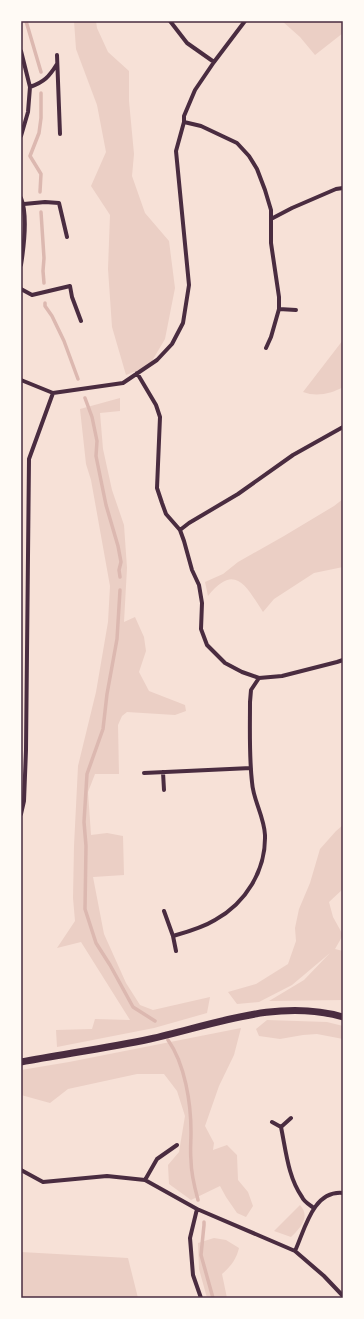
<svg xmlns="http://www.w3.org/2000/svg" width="364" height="1319" viewBox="0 0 364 1319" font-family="'IBM Plex Sans',sans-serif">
<rect width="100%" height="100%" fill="#f7e1d7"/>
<!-- green -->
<path fill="#ebcfc5" d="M74,21H96L97,28L108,52L129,71V101L134,154L132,176L145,213L169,241L175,288L165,339L149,366L126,375L112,327L108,269L110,215L91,186L106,152L97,105L76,49Z
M282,21H343V33L315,55L300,37Z
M343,340V387C331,394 316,397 303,392Z
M120,398V411L100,413L103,449L112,490L124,525L127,568L124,622L135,617L144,637L146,651L139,672L149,691L185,705L186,711L175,715L127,712L122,716L118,725L119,774H95L88,792L91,835L107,833L123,836L124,875L93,877L104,934L126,983L140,1005L153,1010L210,997L207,1013L154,1028L57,1047L56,1030L92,1029L95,1019L130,1020L81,942L57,948L75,921L73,898L74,846L78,766L96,692L108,622L110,586L91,480L86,464L80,409Z
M343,499V567L314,573L274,599L263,612C246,586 235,562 208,596L205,582L223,574L238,562L284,536L334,506Z
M343,825V889L329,902L333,917L343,935L335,949L343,951V1000L269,1001L304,980L330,953L292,985L259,1002L237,1004L228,992L256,984L288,964L296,941L295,928L299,909L310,883L320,849L336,831Z
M267,1020L327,1022L343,1026V1039L317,1034L303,1035L280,1039L259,1036L256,1029Z
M241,1028L234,1055L219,1086L205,1126L214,1143L213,1150L227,1145L237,1155L238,1180L248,1192L253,1206L246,1217L237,1213L226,1197L220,1186L191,1200L169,1184L168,1165L179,1152L185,1116L177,1091L164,1074H137L68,1089L50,1103L21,1095V1070L69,1062Z
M300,1205C311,1217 300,1228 291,1237L274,1231Z
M214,1238L226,1240L239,1248C236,1260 231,1266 222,1274L227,1298H207L199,1269L198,1243Z
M21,1252L128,1258L138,1298H21Z"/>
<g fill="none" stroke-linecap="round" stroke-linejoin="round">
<!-- stream -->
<path stroke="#dcb8b0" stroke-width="3.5" d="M26,21L41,72
M40,192L41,174L30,156L39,133L41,118V93
M41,212L44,258L43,271L44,283
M45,303V306L52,316L64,341L78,379
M85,398L92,417L97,441L96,456L106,505L118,546L121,562L119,570L120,577
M120,590L117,639L107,694L103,729L87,774L84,822L86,846L85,909L96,943L110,965L133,1007L155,1021
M168,1040C185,1064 191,1103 191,1132C191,1142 190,1151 191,1160C191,1171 195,1189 198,1200
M204,1222V1225L201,1255L213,1298"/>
<!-- minor -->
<path stroke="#4a2c40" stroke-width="4" d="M170,21L187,43L214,62
M21,51L30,87L28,112L21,136
M57,55L60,134
M30,87C44,82 49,77 57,64
M184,122L201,126L237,143L249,156L257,169L265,190L271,210V243L279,297V309L271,337L266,348
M21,198C28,215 24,246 21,265
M24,204L45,202L59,203L67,237
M271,219L292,208L336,189L343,188
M21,289L32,295L70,286L72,297L81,321
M279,309L296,310
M137,373L156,405L160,417L157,488L162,503L166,514L180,530L184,541L192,570L199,585L202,603L201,629L207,645L225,663L242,672L259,678L282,676L337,662L343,660
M21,380L53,393L123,383L157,360L172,344L183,323L189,285L176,151L184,122V116L195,90L214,62L245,21
M180,530L189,523L238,494L293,455L343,427
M163,772L164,790
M144,773L251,768
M21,814L24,801L26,750L29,459L53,393
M164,911L173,936L176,951
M173,936C187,932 202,928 215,920C246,903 266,870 265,835C264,816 253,800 252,782C249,756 250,729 250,702L251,690L259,678
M291,1118L281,1127C286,1151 288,1177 302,1197C304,1202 310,1205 314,1208
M272,1122L281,1127
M21,1170L43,1182L107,1176L145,1180L197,1209L295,1251L324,1276L343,1296
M145,1180L157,1159L177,1145
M197,1209L190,1238L193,1275L201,1298
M295,1251C305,1229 313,1190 343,1193"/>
<!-- tertiary -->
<path stroke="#4a2c40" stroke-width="7" d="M21,1062C64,1054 107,1048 150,1039C213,1025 278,998 343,1017"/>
</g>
<!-- border -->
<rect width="364" height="1319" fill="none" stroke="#fffaf5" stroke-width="44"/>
<rect x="22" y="22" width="320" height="1275" fill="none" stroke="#4a2c40" stroke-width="1.5"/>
</svg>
